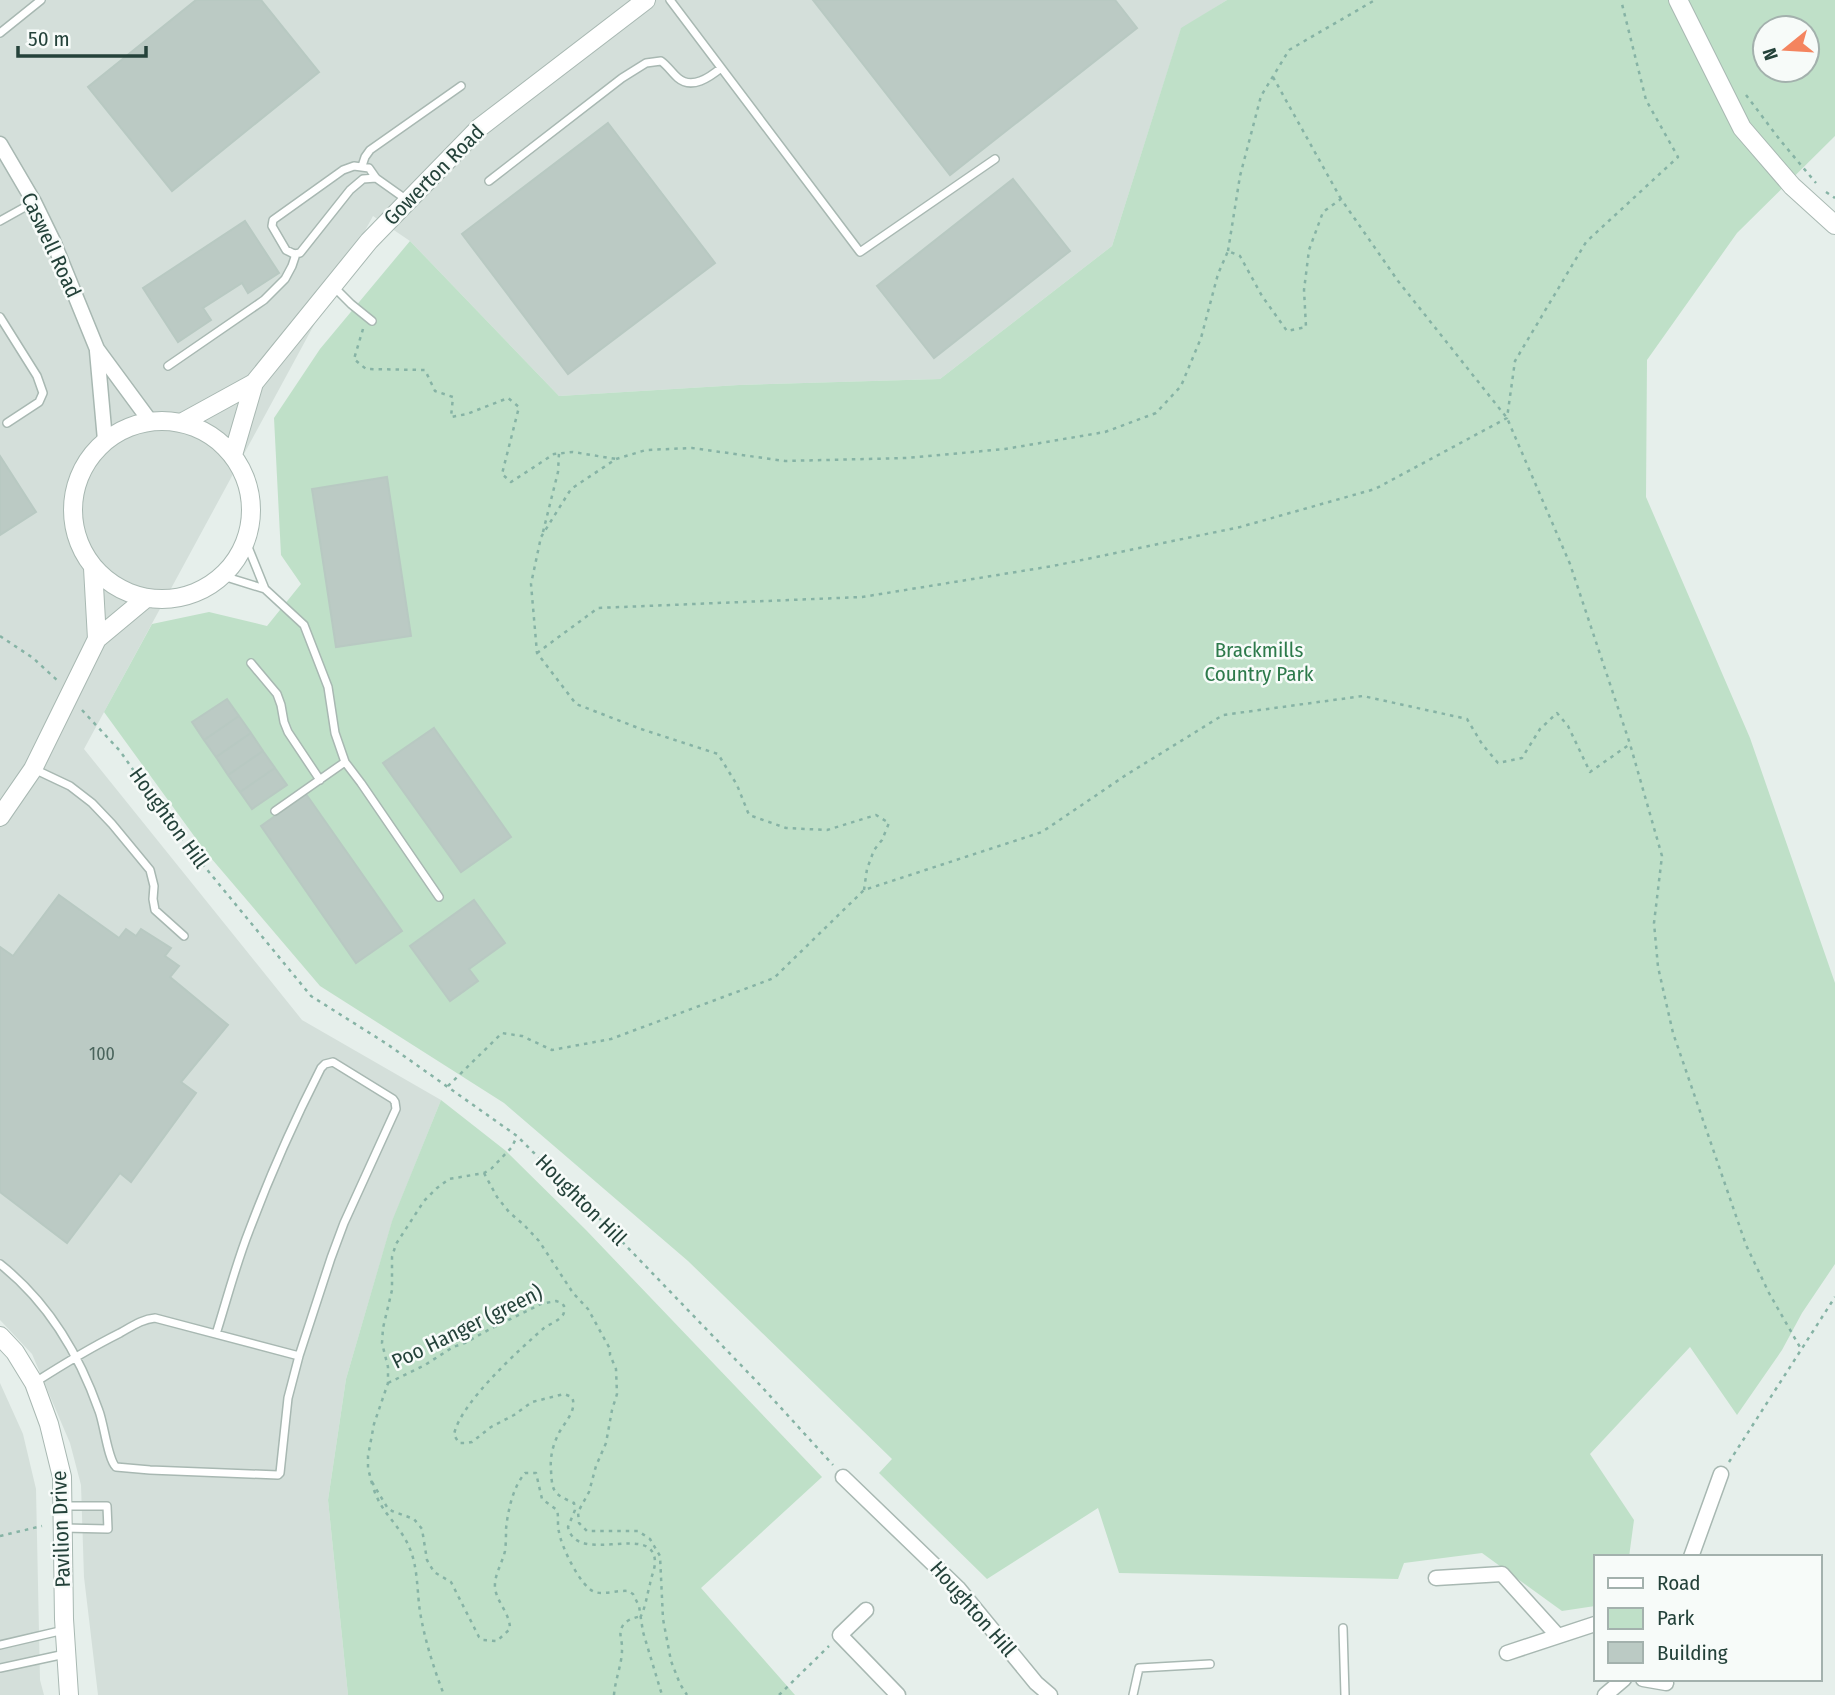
<svg xmlns="http://www.w3.org/2000/svg" width="1835" height="1695" viewBox="0 0 1835 1695" font-family="'Fira Sans Condensed',sans-serif">
<rect width="100%" height="100%" fill="#e6efeb"/>
<!-- built -->
<path fill="#d4dfda" d="M0,0H1227L1181,29L1112,246L940,379L739,385L559,396L410,241L373,216L84,749L302,1020L441,1100L392,1222L346,1379L328,1500L348,1695H98L84,1577L81,1485L70,1443L32,1354L0,1320Z
M0,1383L23,1434L36,1489L40,1680L44,1695H0Z"/>
<!-- green -->
<path fill="#bfe0c8" fill-rule="evenodd" d="M1227,0H1835V136L1737,233L1647,360L1646,497L1750,738L1835,983V1264L1802,1313L1782,1350L1737,1415L1690,1347L1590,1454L1634,1520L1629,1557H1595V1606L1562,1611L1482,1553L1404,1563L1398,1579L1119,1573L1098,1508L987,1579L879,1473L892,1459L688,1261L504,1103L320,986L205,851L104,712L152,624L209,612L267,626L301,584L281,555L274,418L320,349L410,241L559,396L739,385L940,379L1112,246L1181,28ZM1765,28H1807V70H1765Z
M441,1100L506,1151L586,1230L822,1477L701,1588L795,1695H348L328,1500L346,1379L392,1221Z"/>
<!-- building -->
<path fill="#bbcac4" stroke="#b8c9c2" stroke-width="2" d="M196,0H261L319,72L172,191L88,87Z
M813,0H1115L1137,28L950,175Z
M608,123L715,263L568,374L462,234Z
M1013,179L1070,251L934,358L877,286Z
M245,221L279,273L248,293L242,283L203,308L211,320L178,342L143,288Z
M0,456L36,512L0,535Z
M387,477L411,636L336,647L312,489Z
M227,699L239,716L204,740L192,722Z
M239,716L251,733L216,757L204,740Z
M434,728L511,837L461,872L383,763Z
M251,733L263,751L228,775L216,757Z
M263,751L275,768L240,792L228,775Z
M275,768L287,785L252,809L240,792Z
M306,794L402,931L356,963L261,826Z
M59,895L119,938L126,929L136,936L141,929L171,948L165,956L179,966L170,977L228,1025L181,1082L196,1093L131,1182L120,1173L67,1243L0,1192V947L13,956Z
M474,900L505,943L469,969L478,981L450,1001L410,946Z"/>
<g fill="none" stroke-linecap="round" stroke-linejoin="round">
<defs>
<path id="service" d="M670,0L860,252L995,159
M0,33L41,0
M362,166L365,157L370,150L461,86
M376,178L363,179L350,190L300,253L294,254L286,250L272,226L273,220L343,170L354,166L369,168L376,178L407,200
M489,181L622,78L646,63L661,61C668,66 672,73 678,78C692,90 710,77 721,68
M0,221L34,202
M333,286L351,304L372,321
M0,317L37,376L43,393L39,402L7,423
M168,366L264,300L285,279L292,266L296,254
M246,542L265,589
M223,576L265,589L304,625L328,687L335,733L345,762L361,783L439,897
M251,663L277,694L281,705L284,722L288,732L320,780
M34,769L70,786L92,803L112,824L150,870L154,886L153,899L155,910L184,936
M275,811L345,762
M0,1264C48,1302 79,1354 99,1411C104,1424 108,1460 116,1467L150,1470L278,1475L280,1473L288,1398L299,1356
M34,1383C62,1365 90,1348 120,1333C131,1327 142,1319 155,1318L299,1356L331,1258L344,1223L396,1109L395,1102L393,1099L333,1062L325,1064L321,1068C294,1121 270,1175 249,1231C236,1264 227,1299 216,1334
M64,1528L108,1529L107,1506H64
M1343,1628L1345,1695
M0,1645L64,1630
M0,1668L65,1654
M1133,1695L1139,1668L1210,1664"/>
<path id="minor" d="M0,144L34,202L53,241L97,349L150,421
M97,351L105,440
M843,1477L958,1588L1036,1683L1050,1695
M1691,1557L1721,1474
M1436,1578L1502,1574L1558,1636
M866,1610L840,1635L898,1695
M1507,1653L1595,1624
M1643,1679L1666,1683
M1605,1695L1624,1679"/>
<path id="tertiary" d="M1678,0L1742,128L1792,186L1835,225
M73 510a89 89 0 1 1 178 0a89 89 0 1 1-178 0Z
M183,422L254,383L369,241L479,128L646,0
M233,455L254,383
M93,568L97,639
M0,817L33,769L97,639L145,599
M0,1336L15,1352L34,1383L49,1424L62,1477L64,1619L69,1695"/>
</defs>
<!-- service casing -->
<use href="#service" stroke="#a8b8b2" stroke-width="10"/>
<!-- minor casing -->
<use href="#minor" stroke="#a8b8b2" stroke-width="17"/>
<!-- tertiary casing -->
<use href="#tertiary" stroke="#a8b8b2" stroke-width="20"/>
<!-- path -->
<path stroke="#86b3a5" stroke-width="2.5" stroke-dasharray="3.5 5" stroke-linecap="butt" d="M1273,77L1341,199
M1746,95L1780,140L1816,183
M1826,192L1835,198
M1228,251L1240,176L1261,96L1289,50L1375,0
M363,329L354,359L366,369L425,370L435,391L453,397L451,417L467,414L508,398L519,407L502,474L511,482L554,454L573,452L616,459
M543,532L558,472L559,453
M0,636L33,658L58,681
M537,653L598,608L862,597L1053,566L1240,527L1375,489L1507,418L1515,361L1586,242L1678,157L1646,100L1621,0
M82,710L120,751L181,838L311,996L387,1044L517,1136L606,1225L761,1386L833,1465
M864,890L867,869L874,850L882,840L889,823L876,815L827,830L786,828L749,815L737,785L718,754L641,729L576,704L537,653L531,584L541,537L571,489L616,459L646,450L692,448L785,461L907,458L1005,449L1105,432L1156,413L1181,386L1201,338L1218,274L1228,251L1240,256L1262,296L1287,331L1306,327L1304,290L1309,250L1323,212L1341,199L1398,281L1507,418L1570,564L1630,744L1662,856L1654,923L1658,967L1673,1033L1746,1245L1769,1293L1801,1349
M448,1086L502,1033L522,1036L552,1050L611,1039L774,978L864,890L1042,832L1126,775L1223,715L1363,696L1467,719L1482,744L1498,763L1522,758L1540,729L1557,713L1568,726L1590,772L1630,744
M484,1173L497,1197L509,1212L524,1225L539,1241L573,1293L588,1309L610,1349V1355L616,1369L617,1394L612,1410L606,1443L596,1466L589,1492L578,1512L579,1523L587,1531H638L650,1539L660,1556L663,1619L671,1661L680,1684L687,1695
M388,1383L425,1365L453,1347L465,1343L490,1329L541,1304L556,1301L562,1303L564,1306C564,1309 565,1313 562,1316C558,1321 550,1324 544,1328C520,1349 459,1404 454,1435L459,1443H467L472,1442L491,1427L514,1415L532,1402L564,1394L572,1397C578,1412 562,1424 557,1437C552,1448 550,1459 551,1470C552,1493 554,1494 574,1503L575,1510L568,1527C577,1567 654,1521 655,1562C655,1569 651,1577 650,1584C647,1595 646,1605 641,1616
M1729,1462L1835,1297
M372,1482L387,1507L392,1511L414,1519L422,1529L427,1560L434,1572L451,1582L479,1637L483,1640L497,1641L510,1629C510,1613 497,1603 495,1588C494,1575 502,1564 505,1551C506,1544 506,1536 506,1529C508,1510 513,1487 525,1473H536L542,1499L557,1510C559,1517 557,1525 559,1532C561,1546 581,1588 595,1592C604,1595 618,1590 628,1591L633,1594L639,1606L643,1632L662,1695
M372,1484L368,1468V1456L374,1424L388,1383V1367L382,1343L383,1328L392,1290V1257L396,1244L424,1201L437,1188L449,1179L484,1173L491,1169L512,1147L517,1136
M374,1490C382,1514 401,1526 410,1549C418,1568 417,1592 420,1612C425,1641 434,1669 444,1695
M0,1536L42,1526
M614,1695C615,1680 622,1664 622,1650C623,1642 618,1634 622,1627C625,1620 634,1618 641,1616
M779,1695L829,1646"/>
<!-- service -->
<use href="#service" stroke="#fff" stroke-width="7"/>
<!-- minor -->
<use href="#minor" stroke="#fff" stroke-width="14"/>
<!-- tertiary -->
<use href="#tertiary" stroke="#fff" stroke-width="18"/>
</g>
<g text-anchor="middle" dominant-baseline="central" stroke-width="5" stroke-linejoin="round" paint-order="stroke">
<!-- number labels -->
<g font-size="18" fill="#4a645c">
<text x="102" y="1054">100</text>
</g>
<!-- street labels -->
<g font-size="21" fill="#24423a" stroke="#f7fbf9">
<text transform="translate(434 175) rotate(-45)">Gowerton Road</text>
<text transform="translate(51 245) rotate(65)">Caswell Road</text>
<text transform="translate(169 818) rotate(54)">Houghton Hill</text>
<text transform="translate(581 1200) rotate(45)">Houghton Hill</text>
<text transform="translate(467 1327) rotate(-26)">Poo Hanger (green)</text>
<text transform="translate(61 1529) rotate(-92)">Pavilion Drive</text>
<text transform="translate(973 1609) rotate(49)">Houghton Hill</text>
</g>
<!-- park labels -->
<g font-size="21" fill="#2d7a4b" stroke="#f7fbf9">
<text x="1259" y="650">Brackmills<tspan x="1259" dy="24">Country Park</tspan></text>
</g>
</g>
<!-- legend -->
<rect x="1594" y="1555" width="228" height="126" fill="#f7fbf9" stroke="#a3b1ad" stroke-width="2"/>
<rect x="1608" y="1578" width="35" height="10" fill="#ffffff" stroke="#a3b1ad" stroke-width="2"/>
<text x="1657" y="1590" font-size="21" fill="#24423a">Road</text>
<rect x="1608" y="1608" width="35" height="21" fill="#bfe0c8" stroke="#a3b1ad" stroke-width="2"/>
<text x="1657" y="1625" font-size="21" fill="#24423a">Park</text>
<rect x="1608" y="1642" width="35" height="21" fill="#bbcac4" stroke="#a3b1ad" stroke-width="2"/>
<text x="1657" y="1660" font-size="21" fill="#24423a">Building</text>
<!-- north arrow -->
<g transform="translate(1786 49) rotate(252)"><circle r="33" fill="#f7fbf9" stroke="#a3b1ad" stroke-width="2"/>
<path d="M0-5L12 26L0 18L-12 26Z" fill="#f4845f"/>
<text y="-10" font-size="19" font-weight="bold" text-anchor="middle" fill="#24423a">N</text>
</g>
<!-- scale -->
<path d="M18 46v10h128v-10" fill="none" stroke="#24423a" stroke-width="3.5"/>
<text x="28" y="46" font-size="21" fill="#24423a" stroke="#f7fbf9" stroke-width="5" paint-order="stroke">50 m</text>
</svg>
